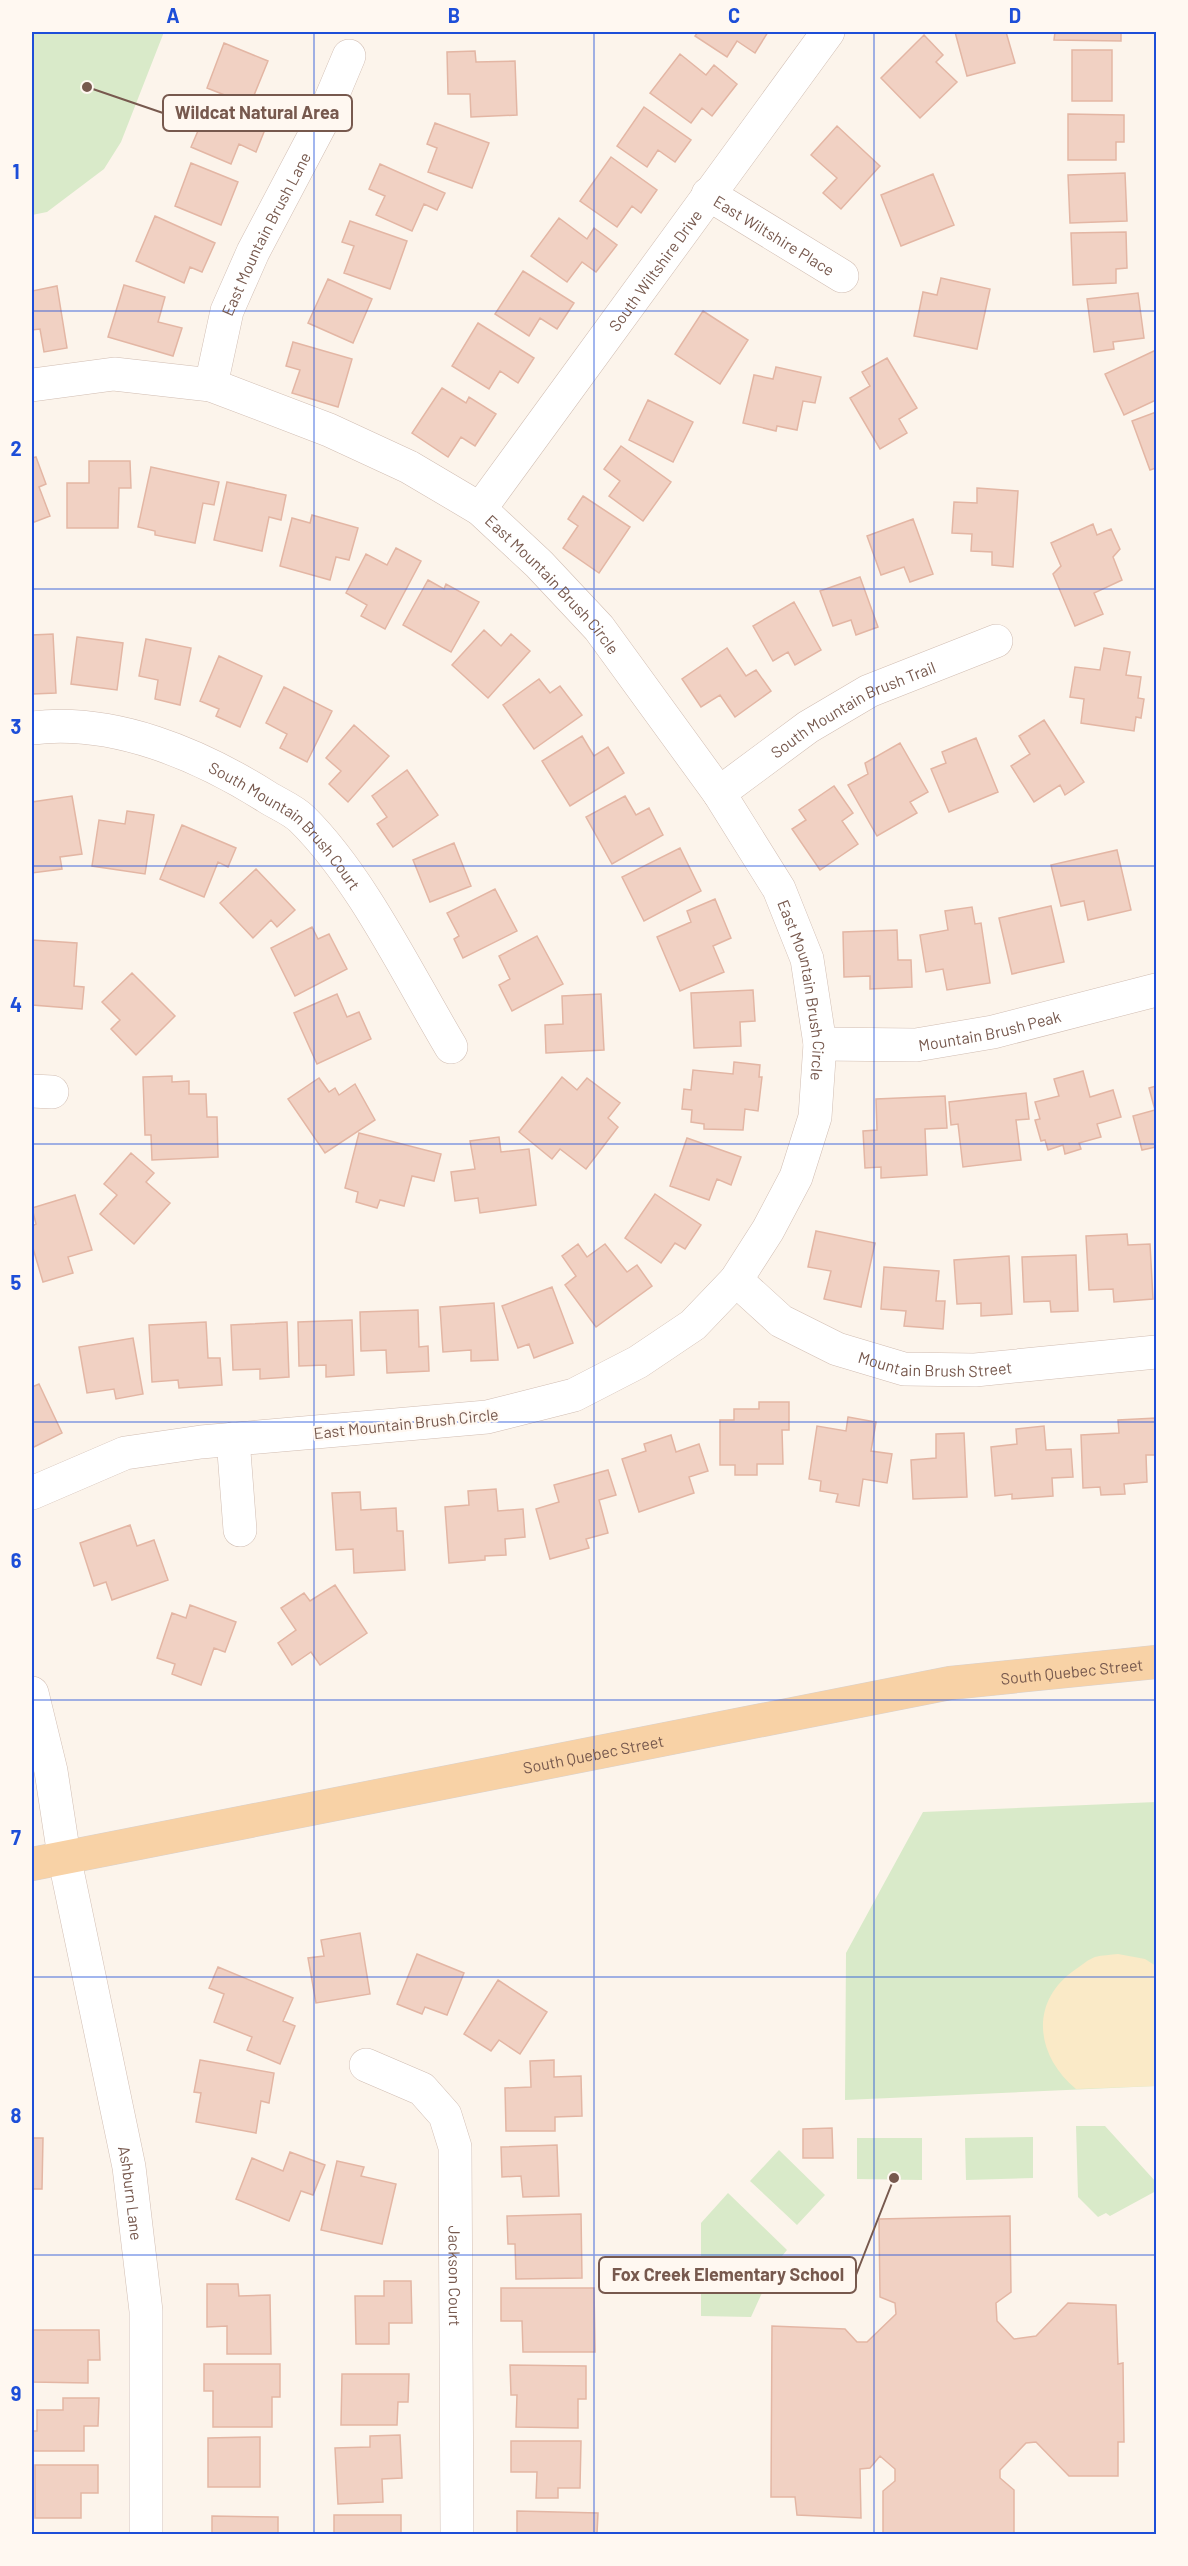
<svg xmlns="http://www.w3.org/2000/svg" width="1188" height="2566" viewBox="0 0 1188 2566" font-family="Barlow,sans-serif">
<rect width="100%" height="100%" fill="#fcf4eb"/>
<!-- green -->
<path fill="#d9eac9" d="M32,32H164L121,142L104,169L47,212L32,215Z
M1156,1802V2086L845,2100L846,1953L923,1812Z
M1076,2126H1105L1156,2182V2191L1110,2216L1106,2213L1098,2217L1078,2197Z
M1033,2137V2178L966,2180L965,2138Z
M857,2138H922V2180L857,2179Z
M779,2150L825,2195L797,2225L750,2181Z
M728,2193L787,2250L778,2261L782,2266L761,2295L751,2317L701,2316V2223Z"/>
<!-- sand -->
<path fill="#faeac7" d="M1118,1954L1145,1959L1156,1966V2086L1076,2089C1035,2055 1029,2001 1076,1969C1082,1965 1089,1959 1095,1957C1102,1955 1111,1955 1118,1954Z"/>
<!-- building -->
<path fill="#f1d1c3" stroke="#e3b6a4" stroke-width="1.5" d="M698,32H768L755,53L737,41L727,57L695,36Z
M955,32H1006L1015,63L967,76Z
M1055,32H1121V41L1054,40Z
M924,35L943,55L936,62L957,82L920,118L881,78Z
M224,43L268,61L250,105L207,88Z
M1072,50H1112V101H1072Z
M475,51L476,62L515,61L517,115L471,117L470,94H448L447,52Z
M680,54L706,75L714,65L737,84L712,116L702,108L691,123L650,93Z
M210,103L266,127L256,152L239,144L231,164L191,147Z
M644,107L691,140L675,162L658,150L647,167L617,146Z
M1068,114L1124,115V142H1116V160H1068Z
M435,123L489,143L472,188L428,172L437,148L427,144Z
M837,126L880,166L841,209L823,193L837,178L811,155Z
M611,157L657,190L641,213L632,206L617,227L580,201Z
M191,163L238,182L221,225L175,206Z
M380,164L445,193L437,210L424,204L412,231L376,215L385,196L369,189Z
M1125,173L1127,221L1070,223L1068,175Z
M933,174L954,225L901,246L881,195Z
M155,216L215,243L202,272L190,267L184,283L136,261Z
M559,218L587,239L594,228L617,245L596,272L582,262L567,282L531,256Z
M350,221L407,241L390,289L344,273L354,246L342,242Z
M1126,232L1127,268L1116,269V283L1073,285L1071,233Z
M523,271L574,303L557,329L540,318L529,336L495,314Z
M941,278L990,289L977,349L914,336L923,292L937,295Z
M328,279L372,299L353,343L308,323Z
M124,285L165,297L158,322L182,328L173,356L108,337Z
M57,286L67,348L44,352L40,329L32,330V291Z
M1138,293L1144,338L1113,342L1114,349L1094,352L1087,299Z
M703,311L748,340L720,384L675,354Z
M478,323L534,358L518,383L500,371L489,389L452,366Z
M293,342L352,359L338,407L292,393L300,370L286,366Z
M1156,350V400L1124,415L1105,374Z
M887,358L917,408L899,419L907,433L880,449L850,398L870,386L862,372Z
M776,367L821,377L815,403L803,401L797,430L777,426L776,431L743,423L754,375L773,379Z
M442,388L466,403L469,397L496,414L475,446L461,437L448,457L412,433Z
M648,400L693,422L673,462L629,440Z
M1156,412V468L1150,470L1132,421Z
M621,446L671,482L643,521L609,496L620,481L604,469Z
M36,457L46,484L39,487L50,516L32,523V458Z
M89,461H130L131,488H119L118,528H67V483H89Z
M151,467L219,482L214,505L203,503L195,543L155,535V531L138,527Z
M227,482L286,495L281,520L269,517L262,551L214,540Z
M977,488L1018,491L1013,567L992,565V552L971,551L972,534L952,533L954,502L977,503Z
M583,496L630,527L599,573L563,548L578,526L568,519Z
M312,515L358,528L349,560L336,557L330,580L280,566L292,518L310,523Z
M913,519L933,574L910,582L904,567L881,575L867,536Z
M1093,524L1097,535L1111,529L1120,549L1113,557L1122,580L1094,593L1103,614L1075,626L1053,574L1061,566L1051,543Z
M396,548L421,561L385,629L361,616L367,605L346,593L366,554L387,565Z
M860,577L878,627L856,635L851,620L833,626L820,591Z
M428,580L444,589L446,584L479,602L451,652L403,625Z
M794,602L821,650L795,665L788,652L773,661L753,626Z
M484,630L501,646L511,634L530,651L488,698L452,665Z
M53,634L56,693L33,694L32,635Z
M77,637L123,643L117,690L71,684Z
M146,639L191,648L180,705L155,699L158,680L139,676Z
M727,648L746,676L756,670L771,691L735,717L720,695L701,707L682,679Z
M1104,648L1130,652L1126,675L1141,677L1138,698L1144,699L1141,718L1136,717L1134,731L1081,723L1084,699L1070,697L1075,667L1100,670Z
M219,656L262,676L240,727L216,716L219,709L200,701Z
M539,679L550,693L560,686L582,715L534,749L503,705Z
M284,687L332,711L307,762L280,748L287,734L266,723Z
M1044,720L1084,782L1065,795L1060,785L1034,802L1011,766L1030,754L1019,736Z
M354,725L389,756L348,802L329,784L341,771L326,758Z
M582,736L594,756L608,747L624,773L570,806L542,761Z
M976,738L998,792L949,812L931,769L946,763L942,752Z
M900,743L928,792L910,802L917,813L877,836L848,785L868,774L865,763Z
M407,770L438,815L393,847L377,824L387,817L372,796Z
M834,786L853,813L842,821L858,844L820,870L792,829L806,820L799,810Z
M72,796L82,854L60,857L62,869L32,873V802Z
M625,796L636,815L649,808L663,835L612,864L586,817Z
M127,811L154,815L145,874L92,866L99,820L125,824Z
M182,825L236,848L228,867L218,862L204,897L160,879Z
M454,843L471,886L430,902L413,860Z
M680,848L701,891L644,921L622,877Z
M1117,850L1131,910L1088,920L1084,901L1061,906L1051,865Z
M256,869L295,910L277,927L271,920L253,938L220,903Z
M495,889L517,931L463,958L454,939L459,936L447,913Z
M715,899L731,938L713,946L724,972L680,991L657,937L691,922L687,911Z
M1051,906L1064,962L1012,974L999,918Z
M972,907L975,924L981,923L990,983L947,990L943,969L926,972L920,935L948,930L945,911Z
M312,927L318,939L329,934L347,969L295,996L271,948Z
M897,930L898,960H911L912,987L870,989V976L844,977L843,932Z
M537,936L563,984L512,1011L499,985L510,979L499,956Z
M32,940L77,943L74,986L84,987L82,1009L32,1005Z
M132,973L175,1016L136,1055L111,1029L120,1020L102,1002Z
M753,990L755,1021L740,1022L741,1046L694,1048L691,993Z
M337,994L347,1017L359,1012L371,1039L317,1064L294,1013Z
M601,994L604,1050L546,1053L545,1025L563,1024L562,996Z
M734,1062L760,1065L759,1077H762L758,1111L745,1109L743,1130L704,1129V1124L691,1122L692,1110L682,1109L684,1089L691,1090L693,1070L733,1074Z
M1083,1071L1090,1097L1113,1090L1121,1117L1097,1124L1101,1137L1079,1143L1081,1149L1065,1154L1063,1145L1048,1150L1045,1140L1041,1141L1035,1120L1040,1119L1035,1102L1059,1096L1054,1079Z
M172,1076V1082L189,1081V1094H206L207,1117H217L218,1157L152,1160L151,1135H145L143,1077Z
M562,1077L577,1090L587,1078L620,1103L608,1118L618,1127L586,1169L560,1149L552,1159L519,1132Z
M319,1078L329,1092L335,1088L339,1095L355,1084L375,1120L325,1153L288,1099Z
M1156,1086V1147L1142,1150L1133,1116L1155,1110L1149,1088Z
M1026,1093L1029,1119L1016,1120L1021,1160L963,1167L958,1124L951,1125L949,1102Z
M945,1096L947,1128L925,1129L927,1175L881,1178V1167L865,1168L863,1131L877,1130L876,1099Z
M359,1133L441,1154L434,1181L412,1176L404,1206L380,1200L377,1208L356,1202L358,1192L345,1188Z
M499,1137L501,1152L529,1149L536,1205L480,1213L478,1198L455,1201L451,1172L475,1169L470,1141Z
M687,1138L741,1157L731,1185L717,1179L709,1200L670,1186Z
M131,1153L154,1173L146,1182L170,1203L134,1244L100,1214L117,1195L104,1184Z
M655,1194L701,1225L685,1249L675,1243L661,1263L625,1238Z
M75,1195L92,1250L68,1257L73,1273L43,1282L32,1245V1226L36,1224L32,1208Z
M816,1231L875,1243L861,1307L824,1299L831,1271L808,1267Z
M1127,1234L1128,1245L1150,1244L1153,1299L1114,1302L1113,1289L1089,1290L1086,1236Z
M578,1244L587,1257L605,1244L627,1272L637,1265L652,1286L596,1327L565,1285L576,1276L562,1256Z
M1076,1255L1078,1311L1051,1312L1050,1301L1024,1302L1022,1257Z
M1009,1256L1012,1314L981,1316V1303L957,1304L954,1260Z
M884,1267L939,1271L936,1301H945L943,1329L904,1326L906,1311L881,1309Z
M552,1287L573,1343L534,1358L529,1344L518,1348L502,1306Z
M494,1303L498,1360L471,1361V1350L443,1352L440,1307Z
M418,1310L419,1347L428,1346L429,1371L387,1373L386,1350L361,1351L360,1312Z
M352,1320L354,1375L326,1377V1365L299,1366L298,1322Z
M206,1322L208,1358H220L222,1385L179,1388L178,1380L152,1382L149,1325Z
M287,1322L289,1377L260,1379V1369L233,1370L231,1325Z
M133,1338L143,1394L116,1399L114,1389L87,1393L79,1347Z
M39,1384L62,1433L32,1448V1387Z
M759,1402H789V1430H782L783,1464H757V1475H735V1465H720V1420H734V1409H759Z
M848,1417L876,1422L871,1451L892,1454L887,1483L863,1479L859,1506L836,1502L838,1494L820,1491L821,1481L809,1479L817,1426L846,1431Z
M1156,1418V1455H1146L1147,1482L1124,1484L1125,1494L1101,1495L1100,1487L1083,1488L1081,1435L1119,1433L1118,1420Z
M1044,1426L1046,1450L1071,1449L1073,1477L1052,1478L1053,1496L1012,1499V1494L995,1496L991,1447L1017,1444L1016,1429Z
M964,1433L967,1497L913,1499L911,1460L936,1458V1434Z
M671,1435L676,1452L699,1444L708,1471L689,1477L694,1493L639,1512L622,1459L646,1451L644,1444Z
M608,1470L616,1495L599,1500L608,1533L586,1539L589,1548L550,1559L536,1509L559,1502L554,1485Z
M496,1489L498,1511L523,1509L525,1537L505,1539L506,1555L485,1556V1560L449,1563L445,1507L469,1505L468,1491Z
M360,1492L361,1510L396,1508L397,1531H403L405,1570L354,1573L353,1549L336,1550L332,1493Z
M130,1525L137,1546L154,1540L168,1580L112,1600L106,1582L94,1586L80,1543Z
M335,1585L367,1633L320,1665L311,1652L292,1665L278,1643L296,1630L281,1608L304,1593L310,1601Z
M190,1605L236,1622L225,1652L214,1648L201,1685L172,1674L175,1664L157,1658L172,1613L186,1618Z
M360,1933L370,1994L316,2003L308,1958L324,1956L321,1940Z
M417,1954L464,1973L447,2015L425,2007L422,2014L397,2004Z
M218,1967L293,1998L283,2021L295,2026L280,2064L247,2050L252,2037L214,2022L224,1994L209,1988Z
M498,1980L547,2012L520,2054L499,2040L491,2051L464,2034Z
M200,2060L274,2073L269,2103L261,2101L256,2133L196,2122L201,2093L194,2092Z
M554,2060V2077L581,2076L582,2116L555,2117V2131H506L505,2088L531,2087L530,2061Z
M832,2128L833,2158H803V2129Z
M32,2138H43L42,2189H32Z
M557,2145L559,2196L523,2197L521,2176L502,2177L501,2147Z
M290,2152L325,2165L313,2195L301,2191L289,2221L236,2199L252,2158L283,2171Z
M337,2161L364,2167L361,2176L396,2184L382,2244L321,2230Z
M581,2214L582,2278L516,2279L515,2244H508L507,2216Z
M1010,2216L1011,2292L996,2303L997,2321L1014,2339L1036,2336L1068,2303L1116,2305L1118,2364L1123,2363L1124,2442H1118V2476H1069L1036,2442L1026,2443L1000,2470V2478L1014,2490V2534H883V2491L895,2481V2469L880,2456L870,2468L860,2469L861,2518L797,2515L795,2497H771L772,2326L845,2329L857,2342H867L896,2314L895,2303L880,2297L879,2219Z
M384,2281H411L412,2323H389V2344H356L355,2296H384Z
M207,2284H238L239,2296L270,2295L271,2354H227V2326L207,2327Z
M501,2288H594L595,2352H523L522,2321H501Z
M32,2330H99L100,2360H88V2383L32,2382Z
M204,2364H280V2397H272V2427H213V2391H204Z
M510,2365L586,2366V2399H578V2428L516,2427L517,2395H511Z
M342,2374H409L408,2402H398L397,2425H341Z
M63,2398H99L98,2426H84V2451H32V2431H37V2410H63Z
M400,2435L402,2478L382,2479L383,2502L338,2504L335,2448L370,2447V2436Z
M260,2437V2487H208V2438Z
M511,2441H581L580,2488H558V2498H536L537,2472H511Z
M35,2465H98V2493H81V2518H35Z
M517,2511L598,2513L597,2534H517Z
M334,2515H401V2534H334Z
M212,2516L278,2517V2534H212Z"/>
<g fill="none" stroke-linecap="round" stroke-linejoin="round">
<defs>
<g id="minor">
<path id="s1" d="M708,194L842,276"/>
<path id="s2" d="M32,385L114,374L211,385L329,430L409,467L480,509L539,564L599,628L719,793L779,889L807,959L820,1044L815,1117L796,1177L768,1230L736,1280L693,1325L638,1362L574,1395L487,1417L201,1442L125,1453L32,1493"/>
<path id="s3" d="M211,385L227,311L253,252L320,125L349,56"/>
<path id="s4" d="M480,509L828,32"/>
<path id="s5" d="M32,728C114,718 199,754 267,797C278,804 293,810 302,819C361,877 408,975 451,1047"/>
<path id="s6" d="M719,793L808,727L869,691L996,641"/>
<path id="s7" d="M820,1044L916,1045L993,1032L1156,990"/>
<path d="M32,1091L52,1092"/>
<path id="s8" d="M736,1280L781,1321L837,1349L904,1369L975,1370L1156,1352"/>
<path d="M233,1439L240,1530"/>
<path id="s9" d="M32,1693L51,1771L64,1856L129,2167L146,2311V2534"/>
<path id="s10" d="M366,2065L422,2089L445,2115L455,2147L457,2534"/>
</g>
<g id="major">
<path id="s11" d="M32,1864L950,1683L1156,1662"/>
</g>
</defs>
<!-- minor casing -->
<use href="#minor" stroke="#d1bdb2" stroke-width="34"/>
<!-- major casing -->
<use href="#major" stroke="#d9d1cd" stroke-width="34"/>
<!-- minor -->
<use href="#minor" stroke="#fff" stroke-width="33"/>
<!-- major -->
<use href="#major" stroke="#f8d2a6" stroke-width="33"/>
</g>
<!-- grid -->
<path fill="none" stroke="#1d4ed8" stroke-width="1.5" stroke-opacity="0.55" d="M314,32V2534M594,32V2534M874,32V2534M32,311H1156M32,589H1156M32,866H1156M32,1144H1156M32,1422H1156M32,1700H1156M32,1977H1156M32,2255H1156"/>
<g text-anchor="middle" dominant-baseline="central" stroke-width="4.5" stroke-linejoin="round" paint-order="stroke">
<!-- street labels -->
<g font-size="16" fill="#77594e" stroke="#fff8f1">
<text stroke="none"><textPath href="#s3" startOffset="162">East Mountain Brush Lane</textPath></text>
<text stroke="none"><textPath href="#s1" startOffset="78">East Wiltshire Place</textPath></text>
<text stroke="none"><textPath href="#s4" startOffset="296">South Wiltshire Drive</textPath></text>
<text stroke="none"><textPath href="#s2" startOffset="582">East Mountain Brush Circle</textPath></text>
<text stroke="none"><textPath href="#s6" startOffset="159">South Mountain Brush Trail</textPath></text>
<text stroke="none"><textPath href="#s5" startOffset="282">South Mountain Brush Court</textPath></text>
<text stroke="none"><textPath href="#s2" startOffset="1068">East Mountain Brush Circle</textPath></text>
<text stroke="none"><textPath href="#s7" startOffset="171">Mountain Brush Peak</textPath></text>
<text stroke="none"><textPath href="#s8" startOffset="224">Mountain Brush Street</textPath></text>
<text transform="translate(406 1423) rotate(-6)">East Mountain Brush Circle</text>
<text stroke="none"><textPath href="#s11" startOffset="1058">South Quebec Street</textPath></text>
<text stroke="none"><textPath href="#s11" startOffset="572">South Quebec Street</textPath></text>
<text stroke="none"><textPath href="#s9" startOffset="510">Ashburn Lane</textPath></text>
<text stroke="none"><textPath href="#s10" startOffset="258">Jackson Court</textPath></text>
</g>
</g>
<!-- callouts -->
<path fill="none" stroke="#77594e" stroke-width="2" d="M87 87L163 113M894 2178L856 2275"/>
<g fill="#77594e" stroke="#fff8f1" stroke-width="2">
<circle cx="87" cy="87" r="6"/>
<circle cx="894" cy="2178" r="6"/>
</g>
<g fill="#fff8f1" stroke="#77594e" stroke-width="2">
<rect x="163" y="95" width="189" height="36" rx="6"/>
<rect x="599" y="2257" width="257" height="36" rx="6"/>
</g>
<g font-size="18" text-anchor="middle" font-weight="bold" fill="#77594e">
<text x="257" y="119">Wildcat Natural Area</text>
<text x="728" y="2281">Fox Creek Elementary School</text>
</g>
<!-- border -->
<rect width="1188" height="2566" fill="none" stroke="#fff8f1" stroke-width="66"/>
<rect x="33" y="33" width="1122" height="2500" fill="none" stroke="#1d4ed8" stroke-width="2"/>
<g font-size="20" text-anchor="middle" font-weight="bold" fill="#1d4ed8">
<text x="173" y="23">A</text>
<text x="454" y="23">B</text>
<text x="734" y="23">C</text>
<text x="1015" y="23">D</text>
<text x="16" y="179">1</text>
<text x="16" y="456">2</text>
<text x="16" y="734">3</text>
<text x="16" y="1012">4</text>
<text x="16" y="1290">5</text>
<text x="16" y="1568">6</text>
<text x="16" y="1845">7</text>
<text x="16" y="2123">8</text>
<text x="16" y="2401">9</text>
</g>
</svg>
